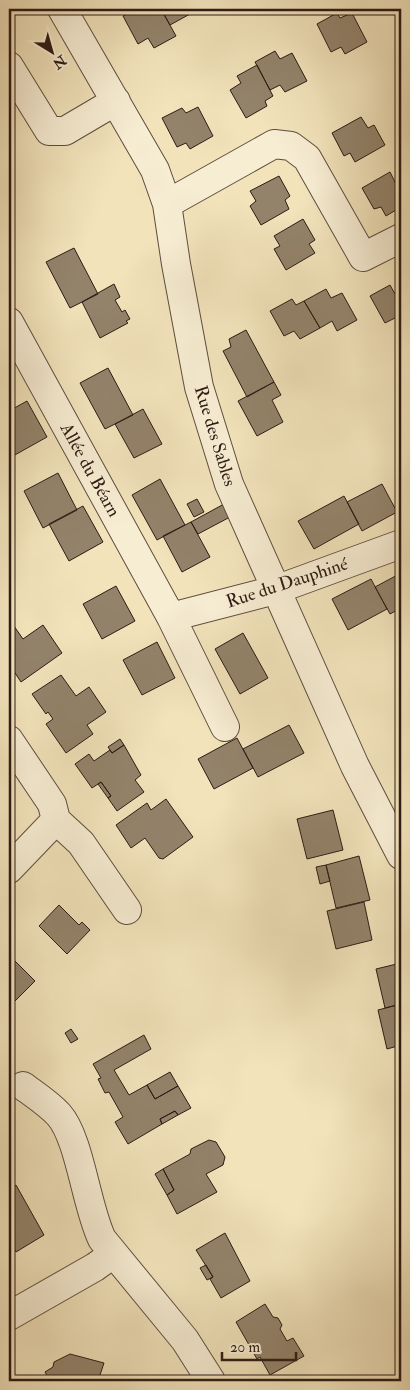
<svg xmlns="http://www.w3.org/2000/svg" width="410" height="1390" viewBox="0 0 410 1390" font-family="'IM FELL Double Pica',serif">
<rect width="100%" height="100%" fill="#f2e3bb"/>
<filter id="stains"><feTurbulence type="fractalNoise" baseFrequency=".004" numOctaves="4"/><feColorMatrix values="0 0 0 0 .2 0 0 0 0 .09 0 0 0 0 .02 0 0 0 .5 -.17"/></filter>
<radialGradient id="worn" r=".72"><stop offset=".6" stop-color="#630" stop-opacity="0"/><stop offset="1" stop-color="#630" stop-opacity=".3"/></radialGradient>
<!-- building -->
<path fill="#93836b" stroke="#2c1b14" d="M137,9H148L150,12L161,9L176,36L154,48L148,38L138,44L123,16Z
M161,9H187L190,14L170,25Z
M337,13L340,18L352,13L367,42L345,54L341,47L331,52L317,24Z
M275,51L280,59L292,53L307,81L285,92L280,85L270,90L255,62Z
M257,65L273,96L265,101L267,106L246,118L230,90L241,83L237,76Z
M198,107L213,136L190,149L186,143L177,147L162,118L182,108L186,113Z
M361,117L368,128L374,125L385,145L355,162L350,153L344,156L332,133Z
M390,172L396,184L401,181V207L386,216L381,207L374,209L362,188Z
M279,176L290,196L285,200L289,209L261,225L250,206L256,201L250,191Z
M303,219L315,240L309,244L315,253L286,270L274,249L280,246L274,236Z
M74,248L98,294L70,308L46,262Z
M114,284L120,297L115,300L122,312L125,310L130,319L126,321L128,323L100,338L82,302Z
M390,285L395,294L401,291L400,326L395,318L385,323L370,296Z
M326,289L331,298L342,293L357,320L337,331L332,321L320,328L304,301Z
M292,299L296,305L304,301L320,328L300,339L294,331L284,336L270,311Z
M246,330L274,382L247,397L223,351L231,347L229,339Z
M108,368L133,415L105,429L80,383Z
M274,382L281,395L272,400L283,422L257,436L238,401Z
M27,401L47,437L13,456L9,449V411Z
M143,409L162,444L134,458L115,424Z
M58,473L77,510L43,528L24,491Z
M160,479L185,525L157,540L132,495Z
M382,484L397,512L362,531L347,502Z
M344,496L359,524L314,549L298,521Z
M197,499L204,512L194,517L187,504Z
M224,504L230,517L198,534L191,522Z
M83,506L103,542L69,561L49,524Z
M191,522L210,557L182,572L163,536Z
M401,573V608L390,614L375,587Z
M371,579L387,609L348,630L332,599Z
M116,586L135,621L102,639L83,604Z
M9,619L23,639L43,625L62,653L21,682L9,664Z
M243,633L268,678L240,694L215,649Z
M157,642L175,678L142,695L123,660Z
M61,675L76,696L89,687L106,712L87,725L93,734L66,753L46,724L53,719L48,712L46,714L32,694Z
M289,725L304,753L258,777L243,749Z
M237,738L253,768L214,789L198,759Z
M120,739L124,745L112,753L108,747Z
M124,745L141,775L135,780L144,792L117,811L108,798L111,796L101,782L92,788L75,764L89,754L94,761L110,750L112,753Z
M101,782L111,796L108,798L98,784Z
M166,799L193,837L163,859L159,858L145,838L131,848L116,825L147,803L151,810Z
M333,810L343,850L307,859L297,819Z
M359,856L370,900L336,908L326,865Z
M326,865L330,881L320,884L316,867Z
M364,902L372,940L336,949L327,911Z
M59,905L79,925L82,922L90,930L67,954L39,926Z
M9,955L35,981L14,1002L9,997Z
M401,963V1004L385,1008L376,969Z
M401,1004V1045L387,1049L378,1010Z
M71,1029L78,1039L71,1043L65,1033Z
M144,1035L151,1049L114,1070L129,1095L147,1085L155,1099L178,1086L191,1108L178,1115L175,1111L160,1119L162,1124L128,1144L115,1122L123,1117L109,1092L105,1093L98,1079L101,1078L93,1064Z
M170,1072L178,1086L155,1099L147,1085Z
M175,1111L178,1115L162,1124L160,1119Z
M209,1140L216,1142L225,1157L223,1165L206,1174L217,1192L177,1214L167,1195L174,1190L163,1169L190,1154L191,1149Z
M163,1169L174,1190L167,1195L155,1174Z
M16,1185L44,1235L16,1252L9,1240V1190Z
M225,1233L250,1281L221,1298L210,1279L213,1277L196,1250Z
M206,1265L213,1277L207,1280L200,1268Z
M265,1304L273,1317L278,1318L282,1325L280,1329L287,1341L293,1338L304,1356L270,1375L260,1357L257,1359L236,1322Z
M70,1354L104,1363L98,1381H50L45,1372L53,1367L54,1362Z"/>
<g fill="none" stroke-linecap="round" stroke-linejoin="round">
<defs>
<path id="minor" d="M62,9L155,170L167,204L176,264L199,387L229,484L355,766L401,855
M9,66L49,131H65L116,101
M167,204L274,144L291,146L307,158L363,257L401,238
M9,322L171,617L225,727
M171,617L275,590L401,544
M9,740L52,804L56,820L9,869
M56,820L81,843L127,910
M23,1086C35,1095 49,1104 59,1115C80,1139 86,1206 102,1239L185,1340L211,1381
M9,1316L95,1267L113,1254"/>
</defs>
<!-- minor casing -->
<use href="#minor" stroke="#5e4d3e" stroke-width="30"/>
<!-- minor -->
<use href="#minor" stroke="#f7edd3" stroke-width="28"/>
</g>
<g text-anchor="middle" dominant-baseline="central" stroke-width="4" stroke-linejoin="round" paint-order="stroke">
<!-- street labels -->
<g font-size="18" fill="#2c1b14" stroke="#f7edd3">
<text transform="translate(215 436) rotate(73)">Rue des Sables</text>
<text transform="translate(90 470) rotate(61)">Allée du Béarn</text>
<text transform="translate(287 583) rotate(-18)">Rue du Dauphiné</text>
</g>
</g>
<!-- margin -->
<rect width="410" height="1390" fill="none" stroke="#f2e3bb" stroke-width="30"/>
<rect x="10" y="10" width="390" height="1370" fill="none" stroke="#2c1b14" stroke-width="2.5"/>
<rect x="15" y="15" width="380" height="1360" fill="none" stroke="#2c1b14"/>
<!-- north arrow -->
<g transform="translate(52 52) rotate(143)" stroke="#f7edd3" stroke-width="4" paint-order="stroke">
<path d="M0-4L9 19L0 12L-9 19Z" fill="#2c1b14"/>
<text y="-8" font-size="14" font-weight="bold" text-anchor="middle" fill="#2c1b14">N</text>
</g>
<!-- scale -->
<path d="M222 1352v8h74v-8" fill="none" stroke="#2c1b14" stroke-width="2.5"/>
<text x="230" y="1352" font-size="15" fill="#2c1b14" stroke="#f7edd3" stroke-width="4" paint-order="stroke">20 m</text>
<rect width="100%" height="100%" filter="url(#stains)"/>
<rect width="100%" height="100%" fill="url(#worn)"/>
</svg>
